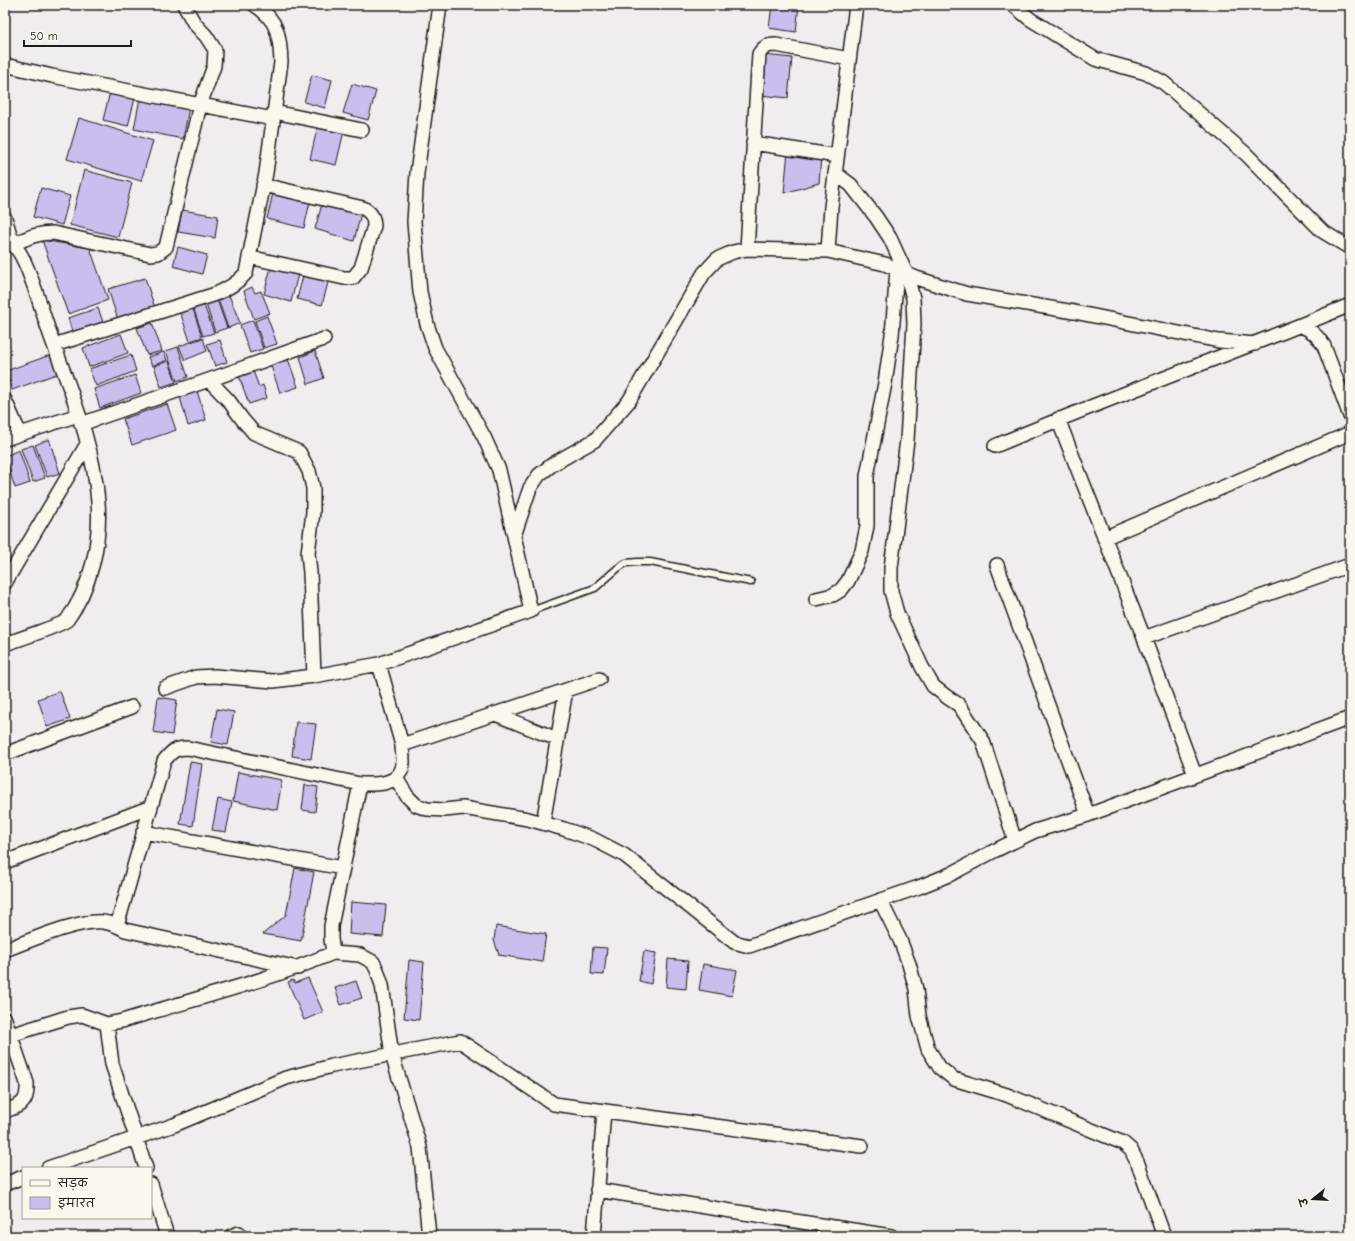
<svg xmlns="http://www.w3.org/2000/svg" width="1355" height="1241" viewBox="0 0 1355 1241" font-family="'Comic Neue','Playpen Sans Deva',sans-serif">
<rect width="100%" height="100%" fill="#f1eced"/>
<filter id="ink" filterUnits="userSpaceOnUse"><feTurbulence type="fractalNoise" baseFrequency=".025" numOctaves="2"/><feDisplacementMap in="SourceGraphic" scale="8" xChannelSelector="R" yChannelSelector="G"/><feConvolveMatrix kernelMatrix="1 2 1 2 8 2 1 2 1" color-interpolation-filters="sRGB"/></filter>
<g filter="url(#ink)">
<!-- building -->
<path fill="#cbbeef" stroke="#1c1c1c" d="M772,5H799L796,32L769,28Z
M764,55L792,58L788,98L760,95Z
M312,75L332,80L325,108L304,102Z
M352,84L376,91L368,120L343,113Z
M110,92L135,98L128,126L103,120Z
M140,98L189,108L183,139L134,129Z
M79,118L153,141L141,181L67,159Z
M318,125L344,131L336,165L310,159Z
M788,151L821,156L819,183L784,193Z
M84,170L132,183L118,237L70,225Z
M41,188L70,196L62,225L33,217Z
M273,193L310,202L304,228L267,219Z
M322,204L361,213L354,241L315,229Z
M182,210L218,216L215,238L178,232Z
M42,240L90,248L108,300L68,314Z
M178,247L207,255L202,274L173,266Z
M271,267L298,274L291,302L264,294Z
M304,272L329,279L322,305L297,299Z
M145,278L155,308L118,320L108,289Z
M252,287L255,293L261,291L270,313L254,319L244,291Z
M229,295L240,323L228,328L218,299Z
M217,300L227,328L215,332L206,304Z
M204,305L214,333L203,336L193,307Z
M98,308L104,325L73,335L68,318Z
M193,309L202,337L190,341L180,312Z
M267,316L277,344L264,348L255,321Z
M253,320L263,349L250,353L240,325Z
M152,323L162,351L147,355L137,328Z
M121,334L128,353L89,367L83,348Z
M203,338L207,351L185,360L179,346Z
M220,340L227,362L215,366L207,344Z
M178,347L188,377L177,381L166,351Z
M315,351L324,378L308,384L300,357Z
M164,352L167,360L152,366L148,357Z
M53,354L59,373L12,390L6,371Z
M131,355L136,371L96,386L89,369Z
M288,359L298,387L280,393L271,366Z
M169,361L176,382L161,387L154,366Z
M253,371L259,387L263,385L267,398L249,404L239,376Z
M135,375L141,393L100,408L94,389Z
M197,391L206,420L188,426L180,397Z
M167,404L176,430L132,445L123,419Z
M49,439L60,473L47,477L35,445Z
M33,445L45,478L33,482L21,449Z
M19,450L30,483L15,488L5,456Z
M60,691L70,719L47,727L38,699Z
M158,697L177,700L172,735L153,732Z
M217,709L234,712L228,745L211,742Z
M296,722L316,724L311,759L292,756Z
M190,762L202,764L193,826L180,824Z
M238,772L282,780L277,810L233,801Z
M305,785L318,787L315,812L302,810Z
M218,799L232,802L226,832L212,830Z
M295,868L314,872L301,941L263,934L286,915Z
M351,902L386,905L383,937L349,934Z
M496,926L546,934L542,962L499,955L494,940Z
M593,947L607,948L604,975L591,974Z
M644,951L656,953L651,984L639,981Z
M668,959L688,961L686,989L666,987Z
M409,960L424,962L419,1020L404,1018Z
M703,964L737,970L732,996L699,990Z
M308,978L323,1012L304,1020L288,982L293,980L295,983Z
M356,981L362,998L341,1005L335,988Z"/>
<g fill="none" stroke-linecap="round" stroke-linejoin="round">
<defs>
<path id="lane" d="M531,611L595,588L618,568L626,563L638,562H650L751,582"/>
<path id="street" d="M1013,5L1030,19L1095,59L1146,73L1164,83L1246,154L1322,231L1350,248
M5,65L52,76L273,119
M274,112L362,130
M753,143L837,156
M835,173L851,185L876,217L890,238L906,273L913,298L914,324L907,440L891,568V591L897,613L922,667L933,686L947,697L959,705L983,741L1015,841
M5,218L13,244C27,238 37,233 53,233L150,254L158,253L166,247L200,105L214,66L215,50L206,36L194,23L184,5
M5,237C11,241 17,248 21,255C33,277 41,309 50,334C69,388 94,444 98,502C101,542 91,588 67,620C64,624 14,641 5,644
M747,249L759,54C764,46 768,45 776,45L849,59
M828,251L885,264L916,278L967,294L1074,312L1219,341L1255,344
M249,257L344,278H353L361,268L374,226C374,217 371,212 363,208L263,185
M1301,326C1312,330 1318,336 1324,346L1350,416
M54,345L213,295C226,290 237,284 246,273L266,173L281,62C280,36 278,20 255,5
M209,380L229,401L242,419L254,433L299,452L309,471L313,488V512L308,553L310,573L314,676
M5,400L20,434
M1058,419L1144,638L1195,775
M81,424L209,380L324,339
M5,439L78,415
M995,446C1112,396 1232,354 1350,305
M514,536L530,488L539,475L553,464L595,440L629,401L704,273L717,259L733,252L747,249L828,251L831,207L856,5
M1104,538L1350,433
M997,565L1088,815
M5,583L87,444
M816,599L833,595L841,590L848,581L862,551L867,526V476L885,383L892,335L897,269
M1144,638L1350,565
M165,688L196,677L215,676L273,681L314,676L379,664
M495,714L557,739
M402,745L599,679
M5,754L132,707
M396,778L407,796L416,805L427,809L445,810L463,808L528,819L564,829L593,839L624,855L734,942L749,946L919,887L951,874L994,851L1035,831L1088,815L1350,718
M360,784L331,926V939L333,953L360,955L373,962L377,970L382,985L392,1055L420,1147L429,1236
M543,823L566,690
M143,832L343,868
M5,862L151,807
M880,900L900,940L909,964L916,989L919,1016L928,1049L940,1068L954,1079L1007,1095L1123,1143L1131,1150L1138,1164L1164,1236
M117,926L164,761C172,751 175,748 188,748L360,784C373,784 394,786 401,771C405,764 402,753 402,745L379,664L531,611L499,470L484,437L435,348L427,324L420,292L414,222L417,173L440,5
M5,950C29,941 85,916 108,923C114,924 120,927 125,930L298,968
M5,1019L27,1083C28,1103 22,1105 5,1111
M107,1024L112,1064L146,1168
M11,1035L68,1017L82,1015L107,1024L122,1021C193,999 265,982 333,953
M48,1168L174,1125L286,1078L332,1066L460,1041L554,1104L862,1146
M5,1184L23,1177
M151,1184L167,1236
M597,1190L891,1236
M231,1236L239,1233
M594,1236L604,1111"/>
</defs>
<!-- lane casing -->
<use href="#lane" stroke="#1c1c1c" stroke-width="9"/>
<!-- street casing -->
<use href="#street" stroke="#1c1c1c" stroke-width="16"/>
<!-- lane -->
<use href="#lane" stroke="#fbf7ec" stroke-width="6"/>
<!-- street -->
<use href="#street" stroke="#fbf7ec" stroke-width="13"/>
</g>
</g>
<!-- margin -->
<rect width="1355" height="1241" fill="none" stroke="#fbf7ec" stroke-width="20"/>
<rect x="10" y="10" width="1335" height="1221" fill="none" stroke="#1c1c1c" stroke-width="1.5" filter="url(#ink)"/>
<!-- legend -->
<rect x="22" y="1167" width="130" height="52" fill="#fbf7ec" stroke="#a29f99"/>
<rect x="30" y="1180" width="20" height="6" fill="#fbf7ec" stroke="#a29f99"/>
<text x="58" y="1187" font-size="12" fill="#1c1c1c">सड़क</text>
<rect x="30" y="1197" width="20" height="12" fill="#cbbeef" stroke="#a29f99"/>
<text x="58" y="1207" font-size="12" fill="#1c1c1c">इमारत</text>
<!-- north arrow -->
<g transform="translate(1313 1199) rotate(252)" stroke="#fbf7ec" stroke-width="3" paint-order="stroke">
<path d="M0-3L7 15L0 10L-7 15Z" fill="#1c1c1c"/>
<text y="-6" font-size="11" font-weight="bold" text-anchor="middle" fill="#1c1c1c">उ</text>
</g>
<!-- scale -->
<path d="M24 40v6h107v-6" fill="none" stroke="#1c1c1c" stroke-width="2"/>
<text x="30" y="40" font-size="12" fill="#1c1c1c" stroke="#fbf7ec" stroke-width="3" paint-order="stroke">50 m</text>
</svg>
